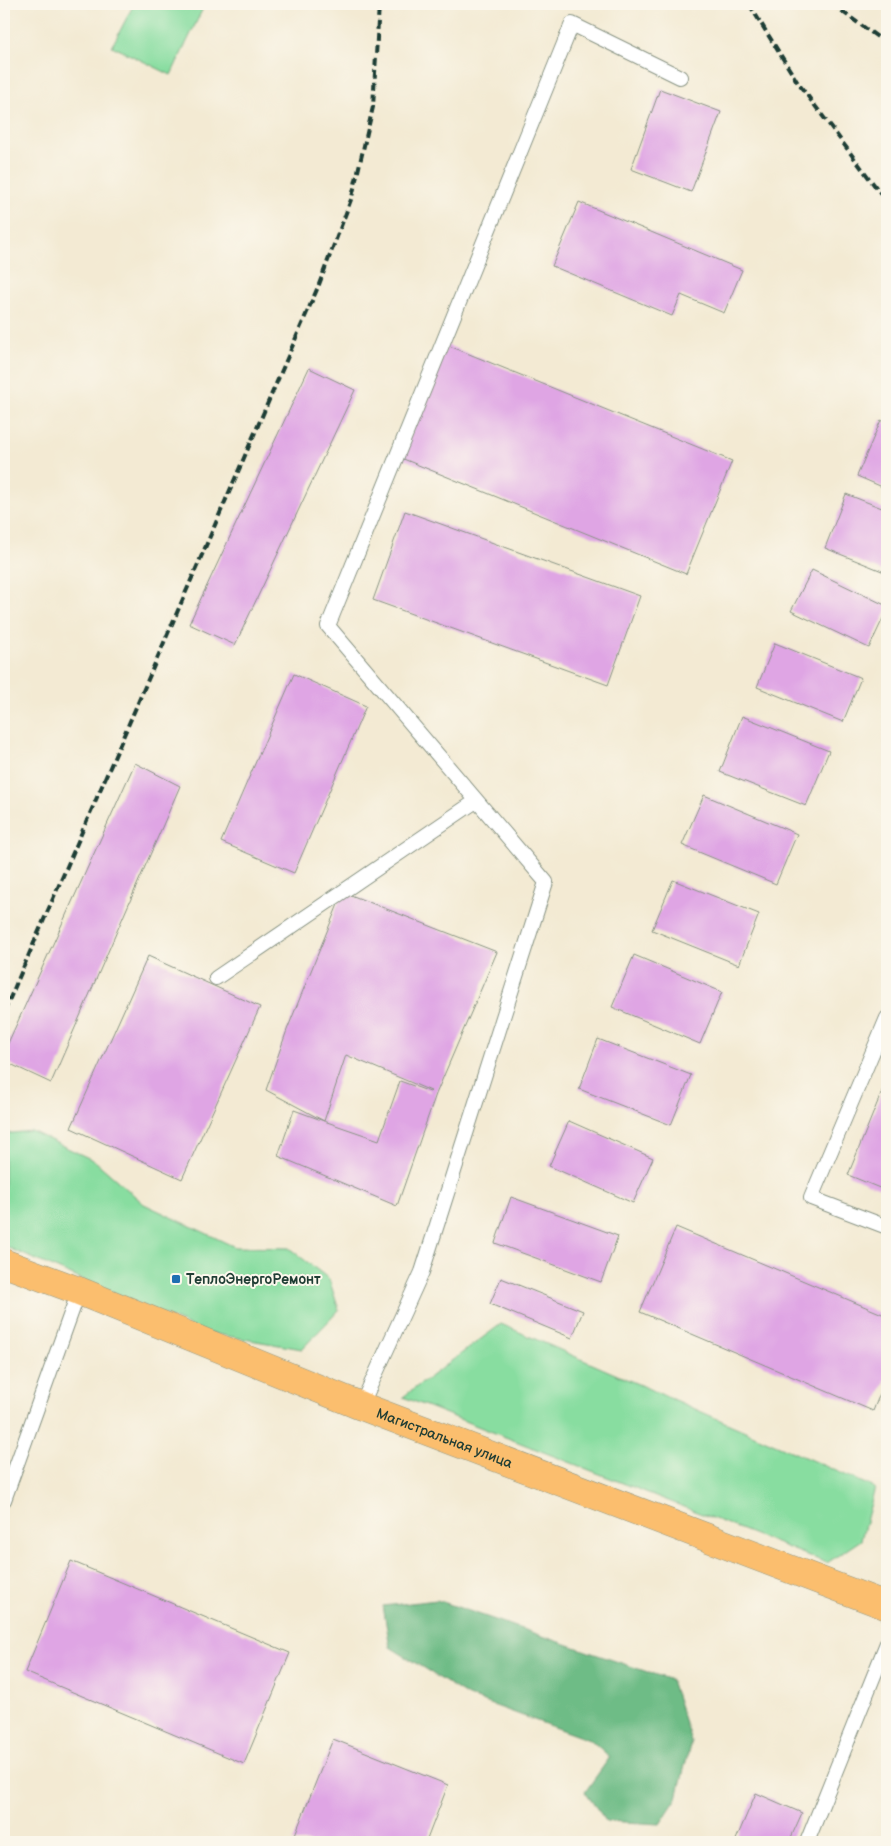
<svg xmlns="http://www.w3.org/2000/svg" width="891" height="1846" viewBox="0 0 891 1846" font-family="'Balsamiq Sans',sans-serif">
<rect width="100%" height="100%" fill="#fbf7ec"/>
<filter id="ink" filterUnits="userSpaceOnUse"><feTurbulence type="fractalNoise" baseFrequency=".02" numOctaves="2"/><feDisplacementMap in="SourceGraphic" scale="10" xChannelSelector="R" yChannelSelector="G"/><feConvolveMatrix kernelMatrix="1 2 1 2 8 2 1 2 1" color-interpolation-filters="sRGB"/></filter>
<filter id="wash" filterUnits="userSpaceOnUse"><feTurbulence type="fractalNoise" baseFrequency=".0096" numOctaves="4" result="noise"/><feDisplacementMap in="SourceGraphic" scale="20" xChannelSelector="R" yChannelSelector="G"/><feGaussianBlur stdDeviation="1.12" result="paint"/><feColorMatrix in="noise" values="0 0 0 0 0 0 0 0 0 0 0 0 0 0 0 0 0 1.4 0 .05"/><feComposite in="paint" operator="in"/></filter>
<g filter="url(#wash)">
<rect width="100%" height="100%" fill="#f3ead3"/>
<!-- green -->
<path fill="#88dda0" stroke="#548d6a" d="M134,4H205L171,75L112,46Z
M31,1131L95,1161L144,1204L235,1247L289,1248L329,1279L339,1310L302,1349L204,1332L4,1246V1134Z
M501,1324L875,1488L861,1540L827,1563L403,1397Z"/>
<!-- forest -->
<path fill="#6ebc86" stroke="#467c5d" d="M437,1600L671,1680L691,1741L677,1798L660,1824L606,1821L585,1792L610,1757L592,1741L468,1696L390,1647L383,1606Z"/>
<g id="blocks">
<!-- building -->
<path fill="#dfa5e4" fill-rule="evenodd" d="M660,89L721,112L691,192L631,169Z
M579,202L742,270L724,313L681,295L672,316L552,266Z
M447,345L732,461L686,574L401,458Z
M309,368L355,390L235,645L189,624Z
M881,420L887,423V489L857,476Z
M846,494L887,510V573L825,548Z
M405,511L640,596L608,685L373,600Z
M812,570L887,606V610L869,648L791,611Z
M775,643L861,678L843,722L757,687Z
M294,674L366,706L294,873L221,842Z
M742,716L829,751L806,806L720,772Z
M135,763L180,786L51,1083L4,1061V1052Z
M704,795L797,834L776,884L682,845Z
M673,880L759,914L739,965L652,930Z
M343,892L497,952L436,1094L397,1206L278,1156L294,1110L324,1121L266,1090L287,1030ZM346,1055L431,1091L430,1092L400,1081L379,1140L324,1121Z
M634,955L722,992L700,1044L612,1007Z
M148,956L260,1007L182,1179L71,1128Z
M598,1039L691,1075L671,1125L579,1089Z
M887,1079V1191L848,1175Z
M569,1121L653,1158L633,1203L549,1166Z
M511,1197L618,1236L601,1282L495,1243Z
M676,1227L887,1316V1376L873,1411L640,1312Z
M501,1278L583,1311L572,1338L490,1304Z
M71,1561L290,1653L244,1764L25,1672Z
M333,1739L448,1785L426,1842H292Z
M756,1793L802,1813L789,1842H735Z"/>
</g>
</g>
<g filter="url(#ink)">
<use href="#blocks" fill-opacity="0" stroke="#899484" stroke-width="1"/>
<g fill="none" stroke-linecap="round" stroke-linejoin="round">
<defs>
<path id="service" d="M216,978L476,801
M887,1018L811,1198L887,1227
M361,1406L422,1272L546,882L328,626L572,24L680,77
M4,1500L79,1291
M807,1842L887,1643"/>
<g id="primary">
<path id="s1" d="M4,1263L79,1291L361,1406L887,1606"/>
</g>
</defs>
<!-- service casing -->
<use href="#service" stroke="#899484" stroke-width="16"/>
<!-- primary casing -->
<use href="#primary" stroke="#899484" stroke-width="29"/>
<!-- service -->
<use href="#service" stroke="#fff" stroke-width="14"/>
<!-- primary -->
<use href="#primary" stroke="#fbbe6e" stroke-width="28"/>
<!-- rail -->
<path stroke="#1f3d34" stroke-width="4" stroke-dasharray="8 4" stroke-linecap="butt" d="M749,4L798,83L887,202
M832,4L887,44
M4,1012L318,287L352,197L373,107L379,4"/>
</g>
</g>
<!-- markers -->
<rect fill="#1f6fb2" stroke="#fbf7ec" stroke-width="2" x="171" y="1274" width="10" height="10" rx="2.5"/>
<g text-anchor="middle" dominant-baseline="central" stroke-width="4" stroke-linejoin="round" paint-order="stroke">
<!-- poi labels -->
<g font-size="14" font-weight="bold" fill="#1f3d34" stroke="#fbf7ec" text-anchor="start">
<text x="186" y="1279">ТеплоЭнергоРемонт</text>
</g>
<!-- street labels -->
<g font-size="14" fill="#1f3d34" stroke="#fbf7ec">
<text stroke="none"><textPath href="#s1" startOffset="474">Магистральная улица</textPath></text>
</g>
</g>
<!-- margin -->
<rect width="891" height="1846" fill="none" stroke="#fbf7ec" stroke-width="20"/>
</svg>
